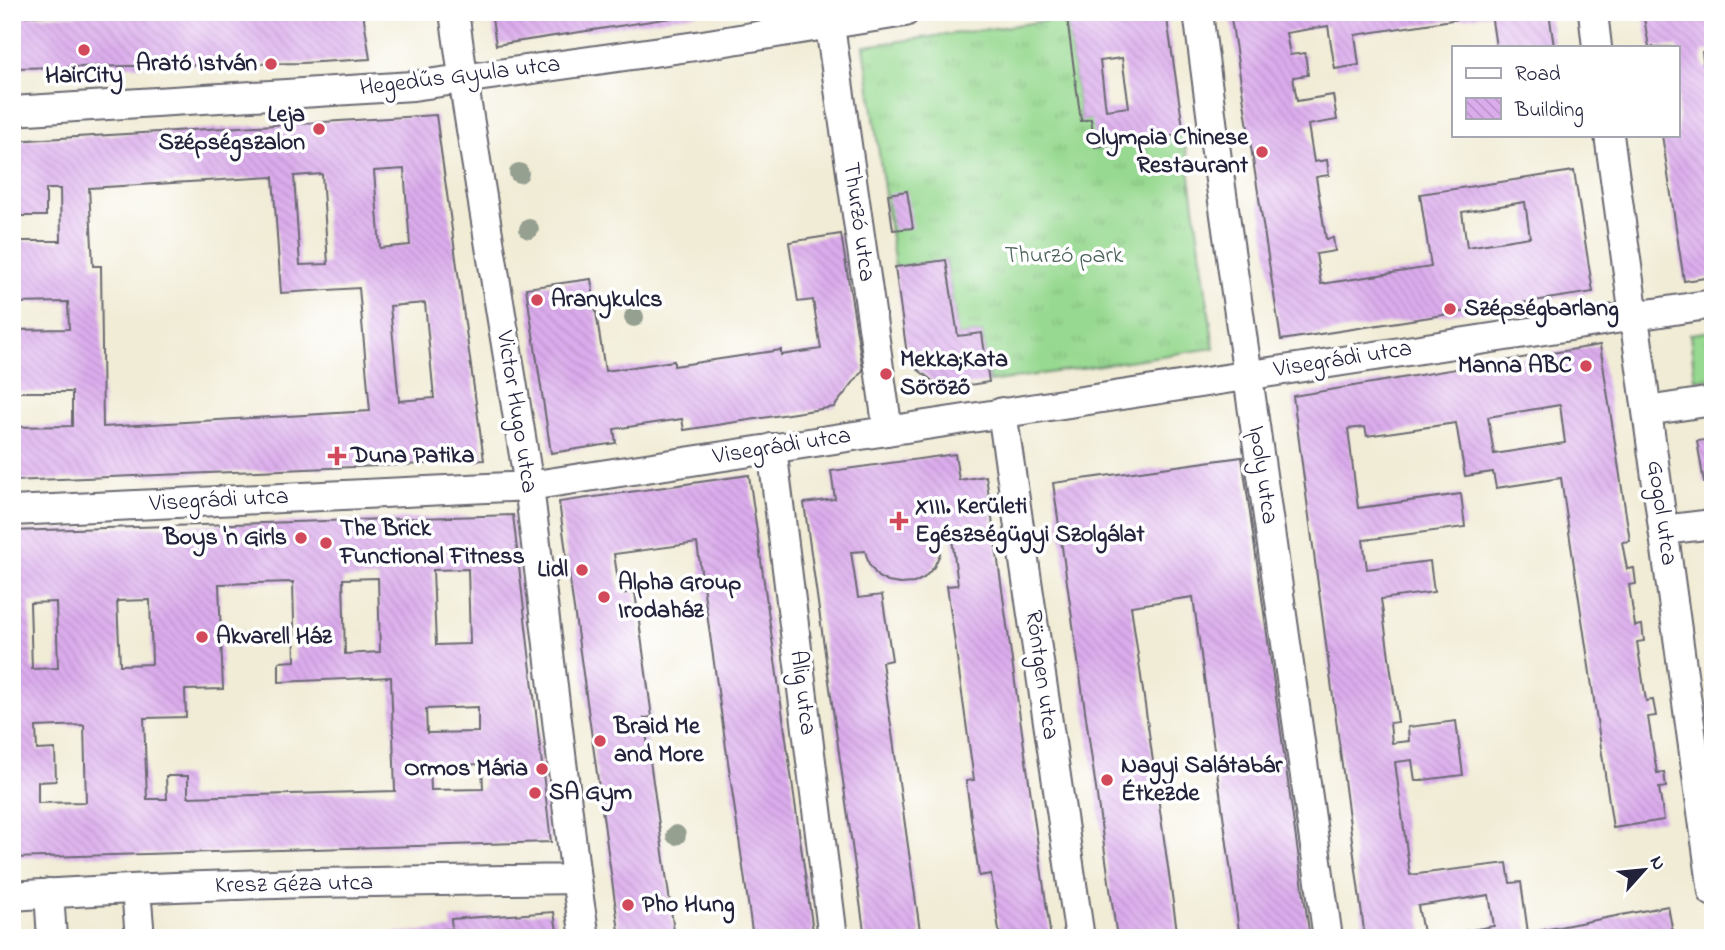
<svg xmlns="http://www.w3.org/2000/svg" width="1725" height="950" viewBox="0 0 1725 950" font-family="'Indie Flower',sans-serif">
<defs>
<pattern id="grass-tufts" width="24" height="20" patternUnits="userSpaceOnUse" patternTransform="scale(1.75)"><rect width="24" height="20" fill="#97d990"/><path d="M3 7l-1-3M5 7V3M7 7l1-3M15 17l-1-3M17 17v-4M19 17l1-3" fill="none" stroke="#82ba7d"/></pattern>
<pattern id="building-back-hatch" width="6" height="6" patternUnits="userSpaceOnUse" patternTransform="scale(1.75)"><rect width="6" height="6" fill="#dbacec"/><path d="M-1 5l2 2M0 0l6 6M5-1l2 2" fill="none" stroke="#bc94cb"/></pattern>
</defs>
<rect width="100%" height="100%" fill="#fff"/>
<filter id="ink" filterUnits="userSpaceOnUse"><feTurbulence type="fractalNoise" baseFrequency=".0143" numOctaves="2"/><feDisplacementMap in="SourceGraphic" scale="14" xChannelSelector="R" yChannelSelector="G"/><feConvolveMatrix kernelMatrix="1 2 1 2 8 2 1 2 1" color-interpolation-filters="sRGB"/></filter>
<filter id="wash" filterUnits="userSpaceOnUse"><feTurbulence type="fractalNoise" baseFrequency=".00686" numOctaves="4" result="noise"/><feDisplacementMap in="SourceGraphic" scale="28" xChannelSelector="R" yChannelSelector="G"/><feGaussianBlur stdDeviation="1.57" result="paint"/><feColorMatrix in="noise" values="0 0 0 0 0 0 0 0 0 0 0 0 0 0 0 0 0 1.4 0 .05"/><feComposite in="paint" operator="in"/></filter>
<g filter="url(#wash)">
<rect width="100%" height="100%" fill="#f1ecd6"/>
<!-- grass -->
<path fill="url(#grass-tufts)" stroke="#5c7e66" stroke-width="2" d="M1067,18L1081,121L1091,119L1184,134L1214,348L989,382L982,333L958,336L946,260L895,267L864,46Z
M1713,331V378L1695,380L1690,334Z"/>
<g id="blocks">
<!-- building -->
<path fill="url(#building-back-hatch)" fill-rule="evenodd" d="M12,12H21L22,16L82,15L81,12H363L370,59L302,63L12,68Z
M491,12H697V14L496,45Z
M1103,12H1166L1184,134L1095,147L1091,119L1081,121L1067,18ZM1122,58L1129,107L1106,110L1100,61Z
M1230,12H1549L1554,47H1496L1491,14L1355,35L1359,65L1335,69L1328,26L1286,33L1290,55L1305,53L1308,75L1293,77L1297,101L1333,95L1337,120L1308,125L1314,162L1327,160L1329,175L1316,177L1326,239L1333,238L1335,251L1316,254L1321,284L1431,267L1420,194L1574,171L1593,292L1281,340ZM1525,202L1530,237L1467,247L1462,212Z
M1643,12H1713V50L1702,52L1704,68L1713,67V277L1684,281L1662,135H1678V47H1649Z
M436,115L484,460L426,464L12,481V427L72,426V392H12V330L69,329L68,302L12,303V241H61L60,189H46V216H15V190H12V141ZM404,169L410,245L380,248L374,171ZM322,174L328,264L300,265L294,176ZM273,177L281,293L359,288L370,411L103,427L101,266H93L89,188ZM425,303L434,398L399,401L390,306Z
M907,191L913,228L893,230L888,194Z
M841,234L863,370L834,407L684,430L682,419L614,429L616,443L551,453L526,288L591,279L605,371L674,361V366L781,350V355L821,349L813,300L798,302L789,242Z
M946,260L958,336L982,333L989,382L943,389L908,362L895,267Z
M1600,345L1630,541L1622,542L1627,569L1634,568L1636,584L1629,585L1635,626L1642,625L1644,641L1637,642L1646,701L1653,700L1656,716L1648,717L1657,773L1664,772L1666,787L1659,788L1664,820L1613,828L1561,478L1496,488L1493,472L1465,476L1456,423L1367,436L1365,427L1348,429L1358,508L1461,494L1465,527L1363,540L1367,569L1430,561L1434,592L1381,599L1398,722L1390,723L1392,743L1409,741L1408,727L1456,721L1463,775L1415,781L1412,760L1395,762L1410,875L1507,863L1510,883L1521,882L1528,933L1668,906L1674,938H1436V936L1494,926L1489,895L1418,906L1424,938H1365L1293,396ZM1560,405L1565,443L1494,454L1488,417Z
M1713,439V482L1704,483L1697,441Z
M955,454L959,480L986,476L1051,938H1000L991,874L979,876L966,781L974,780L947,586L958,585L952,538L940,540V554L934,567L924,578L914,583L900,584L888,582L878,577L869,564L865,551L851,552L858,598L882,595L892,660L882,662L921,938H865L804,503L835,499L831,471Z
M1242,457L1310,938H1240L1193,597L1131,606L1178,938H1117L1053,483Z
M749,475L814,938H753L697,543L614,554L620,594L635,592L652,717L644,718L675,938H620L559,502Z
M513,515L551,842L12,858V531ZM468,569L470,644L436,645L433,570ZM378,578L380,652L345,654L343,579ZM293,582L295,661L279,662V682L391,677L395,791L188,797V776H166L167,799H147L144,718L186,717L185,690L223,689L219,584ZM150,600L152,664L120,665L117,601ZM56,602L58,668L32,669L30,603ZM478,707V732L427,733L426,709ZM84,725L86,802L38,803V782L56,781L55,749L37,750L36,727ZM482,764L483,789L431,790L430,766Z
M554,912L558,938H346V936L452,929L451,919Z"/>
</g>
</g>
<g filter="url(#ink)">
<use href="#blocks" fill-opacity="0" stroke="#6a6971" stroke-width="2"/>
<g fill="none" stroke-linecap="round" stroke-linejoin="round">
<defs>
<path id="minor" d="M454,12L467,105L529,486L576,879L585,938
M828,12L888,431
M1198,12L1216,152L1328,938
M1593,12L1597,47
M12,111L413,86L696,46L905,12
M1609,135L1713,892
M1647,411L1713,401
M1002,412L1080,938
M772,448L833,938
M12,511L529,486L1713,304
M1663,530L1713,524
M136,889L140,938
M49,893L52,938
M12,896C200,882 388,882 576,879"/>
</defs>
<!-- minor casing -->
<use href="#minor" stroke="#6a6971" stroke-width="32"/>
<!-- minor -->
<use href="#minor" stroke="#fff" stroke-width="28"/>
</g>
<!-- trees -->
<g fill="#96a091">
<circle cx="519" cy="173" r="10"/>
<circle cx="529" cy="229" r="10"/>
<circle cx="634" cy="317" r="10"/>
<circle cx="676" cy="835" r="10"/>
</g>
</g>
<!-- markers -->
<g fill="#d1495b" stroke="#fff" stroke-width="2.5">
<circle cx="84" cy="50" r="7"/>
<circle cx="271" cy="64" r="7"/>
<circle cx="319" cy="129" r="7"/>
<circle cx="1262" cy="152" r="7"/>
<circle cx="537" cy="300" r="7"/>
<circle cx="1450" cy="309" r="7"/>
<circle cx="1586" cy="366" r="7"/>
<circle cx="886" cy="374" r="7"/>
<path d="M333.5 445.5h7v7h7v7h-7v7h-7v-7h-7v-7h7z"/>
<path d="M895.5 510.5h7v7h7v7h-7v7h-7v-7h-7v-7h7z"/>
<circle cx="301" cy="538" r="7"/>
<circle cx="326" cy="543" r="7"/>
<circle cx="582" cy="570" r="7"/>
<circle cx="604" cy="597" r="7"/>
<circle cx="202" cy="637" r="7"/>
<circle cx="600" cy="741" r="7"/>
<circle cx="542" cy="769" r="7"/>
<circle cx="1107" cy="780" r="7"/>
<circle cx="535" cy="793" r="7"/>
<circle cx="628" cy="905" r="7"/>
</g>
<g text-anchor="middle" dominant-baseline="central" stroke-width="7" stroke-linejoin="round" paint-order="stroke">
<!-- poi labels -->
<g font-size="24" font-weight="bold" fill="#22223b" stroke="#fff" text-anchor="start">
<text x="257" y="64" text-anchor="end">Arató István</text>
<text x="84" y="76" text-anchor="middle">HairCity</text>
<text x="305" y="115" text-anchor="end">Leja<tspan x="305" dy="28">Szépségszalon</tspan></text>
<text x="1248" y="138" text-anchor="end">Olympia Chinese<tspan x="1248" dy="28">Restaurant</tspan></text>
<text x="551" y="300">Aranykulcs</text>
<text x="1464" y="309">Szépségbarlang</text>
<text x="900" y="360">Mekka;Kata<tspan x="900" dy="28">Söröző</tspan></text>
<text x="1572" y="366" text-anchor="end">Manna ABC</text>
<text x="351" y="456">Duna Patika</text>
<text x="915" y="507">XIII. Kerületi<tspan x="915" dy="28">Egészségügyi Szolgálat</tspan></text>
<text x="340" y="529">The Brick<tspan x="340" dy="28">Functional Fitness</tspan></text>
<text x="287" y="538" text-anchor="end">Boys 'n Girls</text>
<text x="568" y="570" text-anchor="end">Lidl</text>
<text x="618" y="583">Alpha Group<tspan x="618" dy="28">Irodaház</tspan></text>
<text x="216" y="637">Akvarell Ház</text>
<text x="614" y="727">Braid Me<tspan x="614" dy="28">and More</tspan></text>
<text x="1121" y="766">Nagyi Salátabár<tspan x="1121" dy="28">Étkezde</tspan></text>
<text x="528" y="769" text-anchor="end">Ormos Mária</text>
<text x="549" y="793">SA Gym</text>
<text x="642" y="905">Pho Hung</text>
</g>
<!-- street labels -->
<g font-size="24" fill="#22223b" stroke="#fff">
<text transform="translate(460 77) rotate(-7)">Hegedűs Gyula utca</text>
<text transform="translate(858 222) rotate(82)">Thurzó utca</text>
<text transform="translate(1343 360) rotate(-9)">Visegrádi utca</text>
<text transform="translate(516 412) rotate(81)">Victor Hugo utca</text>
<text transform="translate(782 447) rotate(-9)">Visegrádi utca</text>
<text transform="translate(1262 475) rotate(82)">Ipoly utca</text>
<text transform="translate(219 501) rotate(-3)">Visegrádi utca</text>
<text transform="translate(1661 513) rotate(82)">Gogol utca</text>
<text transform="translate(1041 675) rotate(82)">Röntgen utca</text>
<text transform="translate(802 693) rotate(83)">Alig utca</text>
<text transform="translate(294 885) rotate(-1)">Kresz Géza utca</text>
</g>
<!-- park labels -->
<g font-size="24" fill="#4b6259" stroke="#fff">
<text x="1064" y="256">Thurzó park</text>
</g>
</g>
<!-- margin -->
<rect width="1725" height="950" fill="none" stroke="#fff" stroke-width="42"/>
<!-- legend -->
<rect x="1452" y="46" width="228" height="91" fill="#ffffff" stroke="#a7a7b1" stroke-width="2"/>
<rect x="1466" y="68" width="35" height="10" fill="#ffffff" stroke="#a7a7b1" stroke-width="2"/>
<text x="1515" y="80" font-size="21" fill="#22223b">Road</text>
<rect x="1466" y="98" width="35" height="21" fill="url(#building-back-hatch)" stroke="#a7a7b1" stroke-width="2"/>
<text x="1515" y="116" font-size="21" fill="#22223b">Building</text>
<!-- north arrow -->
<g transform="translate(1644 870) rotate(63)" stroke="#ffffff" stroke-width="5" paint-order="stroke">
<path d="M0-5L12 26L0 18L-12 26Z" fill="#22223b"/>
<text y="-10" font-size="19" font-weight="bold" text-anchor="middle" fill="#22223b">N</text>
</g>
</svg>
